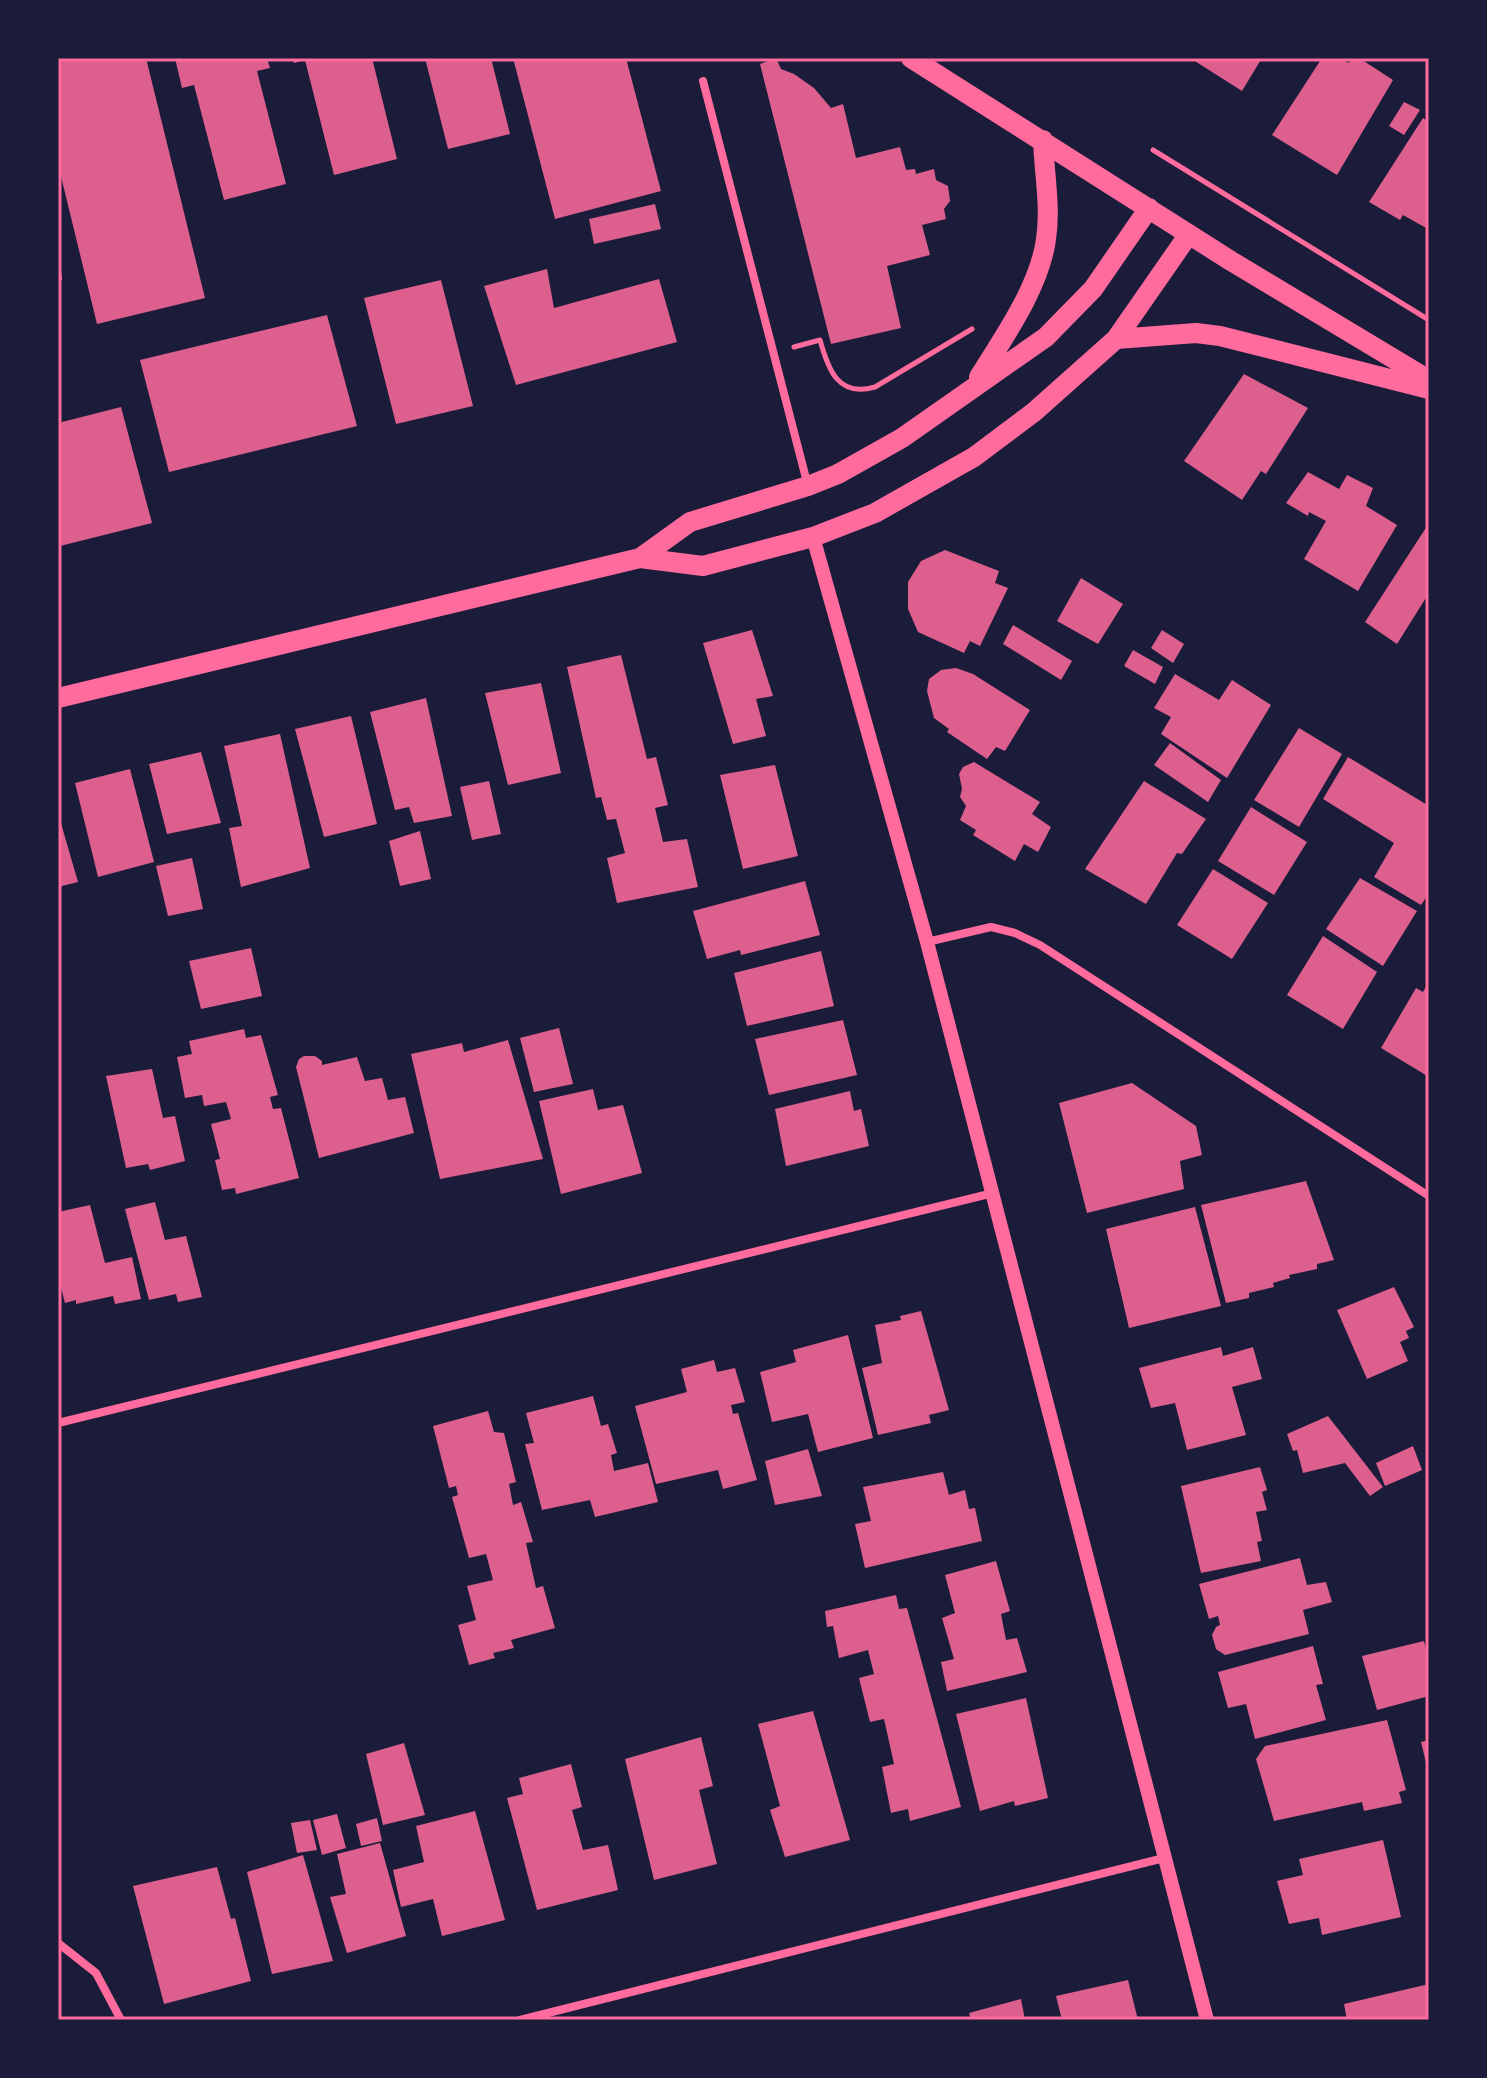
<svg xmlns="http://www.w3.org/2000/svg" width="1487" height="2078" viewBox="0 0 1487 2078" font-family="Raleway,sans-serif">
<rect width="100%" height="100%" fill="#1b1b3a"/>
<!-- building -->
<path fill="#dd5f8e" d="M58,58H146L205,298L97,324L58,164Z
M175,58H267L270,68L257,71L286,184L224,200L194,85L182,88Z
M292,58H372L397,159L334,175L305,60L294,63Z
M425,58H491L510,134L448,149Z
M513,58H626L661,191L555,219Z
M776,58L781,69L794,74L814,88L831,108L843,104L856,158L900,147L906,170L915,169L916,174L934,169L936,180L948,186L950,201L944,209L946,219L922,225L930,255L887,266L901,328L831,344L760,64Z
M1190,58H1262L1242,91Z
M1322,58H1339L1349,63L1351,58H1359L1393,80L1337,175L1272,135Z
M1404,102L1420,110L1404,135L1389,126Z
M1423,118L1429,122L1428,229L1403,215L1400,220L1369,202Z
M655,204L661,229L594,244L589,219Z
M547,269L554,308L659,279L677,342L516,385L484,286Z
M441,280L473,406L396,424L364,298Z
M327,315L357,426L169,472L140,360Z
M1244,374L1308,408L1266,474L1261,471L1242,500L1184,461Z
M121,407L152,523L60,546L58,423Z
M1308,472L1339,489L1347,475L1373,488L1366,506L1397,525L1358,591L1304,559L1326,521L1309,512L1308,516L1286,503Z
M1429,523V593L1397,644L1365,622Z
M945,550L999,571L995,583L1008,588L980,646L970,641L964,653L918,632L908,609V582L921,561Z
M1081,578L1123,604L1098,644L1057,621Z
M1013,625L1072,661L1061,680L1003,644Z
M752,630L773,696L756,699L766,736L733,744L703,643Z
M1162,630L1184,644L1173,663L1151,648Z
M1133,650L1163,667L1155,684L1124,666Z
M621,655L647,759L656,757L668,805L655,808L663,842L687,839L698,887L617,903L607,858L625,853L616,819L607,820L601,797L596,798L567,667Z
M956,668L973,674L1030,710L1005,751L996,747L987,759L947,732L949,729L934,718L927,691L929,679L941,670Z
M1175,674L1219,700L1232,680L1271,705L1227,778L1161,734L1171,717L1154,708Z
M541,683L561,773L508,785L485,693Z
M426,698L452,816L414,823L409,807L395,810L370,712Z
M351,716L377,824L324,837L295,729Z
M1299,728L1342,754L1299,827L1254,800Z
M280,734L310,868L241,887L229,828L242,826L224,746Z
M1170,743L1221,780L1208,802L1154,765Z
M201,752L221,823L167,834L149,764Z
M1348,757L1429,806V893L1421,905L1374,877L1394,843L1323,799Z
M974,762L1040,802L1032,814L1051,827L1038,852L1024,844L1015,861L973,835L976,830L960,820L966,806L960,797L962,789L959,774L963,767Z
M775,765L798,856L743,869L720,775Z
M130,769L154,862L98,877L75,783Z
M489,781L501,834L472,840L460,787Z
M1144,781L1206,819L1182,854L1177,853L1146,904L1085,869Z
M1251,807L1307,842L1274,895L1218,861Z
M58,813L78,882L58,887Z
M420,831L431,879L400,886L389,841Z
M192,858L203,909L168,916L156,866Z
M1213,869L1268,903L1232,959L1177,925Z
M1360,878L1417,911L1383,966L1326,929Z
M805,881L820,935L741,955L740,950L707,959L693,911Z
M1323,936L1377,972L1343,1029L1287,995Z
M251,948L262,996L201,1009L189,961Z
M821,951L834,1006L747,1026L734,973Z
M1429,981V1077L1381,1048L1416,988L1423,992Z
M843,1020L857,1075L769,1095L755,1039Z
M559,1028L573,1084L534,1092L520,1038Z
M244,1029L246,1038L261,1035L278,1095L270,1097L273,1109L281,1108L299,1178L236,1194L235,1188L222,1190L215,1160L220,1159L211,1124L231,1119L226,1102L204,1106L202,1095L185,1098L177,1057L192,1054L189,1041Z
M508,1040L543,1159L440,1179L411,1054L462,1043L464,1052Z
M304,1056H315L322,1061V1065L357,1057L365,1081L382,1078L388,1100L405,1097L414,1133L319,1158L296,1067L299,1059Z
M152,1069L163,1118L175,1116L185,1161L150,1170L148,1164L126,1168L106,1076Z
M1132,1083L1196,1126L1202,1155L1180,1161L1184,1189L1087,1213L1059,1103Z
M593,1089L598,1110L623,1105L642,1173L561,1194L539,1101Z
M850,1091L854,1111L861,1109L869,1146L786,1166L775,1109Z
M1306,1181L1334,1260L1317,1264V1269L1289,1275L1290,1278L1273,1283L1274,1287L1249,1293V1298L1226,1303L1201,1205Z
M155,1202L165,1240L186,1236L202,1297L178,1302L176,1294L149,1300L125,1209Z
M90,1205L105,1263L132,1257L141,1299L115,1304L113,1296L76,1304V1300L65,1303L58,1276V1212Z
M1195,1207L1221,1306L1129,1328L1106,1229Z
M1394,1287L1414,1327L1406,1331L1409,1338L1400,1342L1408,1361L1367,1379L1337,1310Z
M921,1311L949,1410L929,1415L931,1423L878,1435L862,1368L882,1363L875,1325L901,1320L900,1316Z
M848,1335L873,1438L818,1452L808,1414L772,1422L760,1372L796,1362L793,1350Z
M1221,1347L1223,1356L1253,1347L1262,1379L1232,1387L1246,1435L1187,1450L1175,1403L1151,1408L1139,1368Z
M714,1360L717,1372L735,1368L745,1402L731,1405L733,1414L738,1413L757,1480L723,1489L718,1470L656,1484L635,1406L687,1392L681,1369Z
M593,1396L601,1426L608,1424L617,1453L611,1455L614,1471L648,1463L658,1502L595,1517L590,1500L542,1510L525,1444L534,1443L526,1413Z
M488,1411L494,1432L504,1433L516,1482L509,1484L513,1505L521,1502L533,1542L526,1543L536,1588L543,1586L555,1628L511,1640L514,1648L493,1653L495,1658L469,1665L458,1625L476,1620L467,1586L493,1580L486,1554L469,1558L452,1497L458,1495L456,1486L449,1488L433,1426Z
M1328,1416L1383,1487L1370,1496L1345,1463L1303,1473L1297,1450L1293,1451L1287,1434Z
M1413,1446L1422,1470L1385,1486L1376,1463Z
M808,1449L822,1496L775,1505L765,1461Z
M1260,1467L1267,1490L1262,1492L1267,1510L1256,1512L1262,1541L1257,1542L1261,1561L1201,1573L1181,1486Z
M943,1472L949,1495L965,1490L969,1509L975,1508L982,1541L865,1568L855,1524L871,1521L863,1487Z
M1300,1558L1307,1585L1326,1582L1332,1602L1303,1610L1309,1634L1225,1655L1216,1649L1212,1635L1216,1627L1220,1625L1218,1616L1209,1619L1199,1584Z
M996,1561L1010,1611L1001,1614L1006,1640L1017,1638L1027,1672L947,1691L941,1662L954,1659L942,1618L955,1613L945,1575Z
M896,1595L899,1609L907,1608L961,1807L910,1821L908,1809L891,1813L882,1767L894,1764L884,1719L870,1722L859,1678L874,1674L868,1650L839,1658L833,1626L827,1627L825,1611Z
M1424,1641L1429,1660V1696L1377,1710L1362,1656Z
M1313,1646L1323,1684L1316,1685L1326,1720L1255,1739L1246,1704L1228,1708L1218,1672Z
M1026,1698L1048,1798L1015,1806L1014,1801L980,1811L956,1714Z
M813,1711L850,1840L785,1857L770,1810L780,1806L758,1724Z
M1387,1720L1406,1790L1399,1792L1402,1803L1364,1811L1362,1802L1274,1821L1256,1759L1265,1746Z
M701,1737L713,1786L699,1790L717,1864L654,1880L625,1759Z
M1429,1740V1771H1428L1421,1742Z
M404,1743L425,1815L383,1825L366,1754Z
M571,1764L582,1807L572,1810L583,1850L608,1845L618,1890L537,1910L507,1798L523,1794L519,1778Z
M475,1811L505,1920L442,1936L433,1899L401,1907L393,1870L424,1862L416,1826Z
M337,1814L346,1848L322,1855L313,1820Z
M377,1818L382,1841L361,1846L356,1824Z
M310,1820L317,1850L297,1853L291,1823Z
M1383,1840L1401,1917L1322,1935L1319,1918L1289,1924L1277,1881L1303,1875L1299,1859Z
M380,1843L406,1936L347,1953L330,1897L346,1894L337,1854Z
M303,1855L333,1961L272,1974L247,1872Z
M217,1867L231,1919L235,1918L251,1981L164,2004L133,1886Z
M1128,1980L1138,2020H1062L1056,1996Z
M1429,1984V2020H1347L1344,2004Z
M1021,1999L1025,2020H971L969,2013Z"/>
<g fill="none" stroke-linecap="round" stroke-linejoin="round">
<!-- path -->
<path stroke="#ff6b9d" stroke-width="5" d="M1153,150L1429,320
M794,347L820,340C828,369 838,398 875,387L972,329"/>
<!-- service -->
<path stroke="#ff6b9d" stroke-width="6" d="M58,273L59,278"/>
<!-- minor -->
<path stroke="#ff6b9d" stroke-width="8" d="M703,81L808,486
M927,942L991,927L1015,933L1040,945L1429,1196
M58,1423L993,1193
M58,1943L96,1973L121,2020
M520,2020L1164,1858"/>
<!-- tertiary -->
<path stroke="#ff6b9d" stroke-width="14" d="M813,537L927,942L1207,2020"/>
<!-- primary -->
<path stroke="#ff6b9d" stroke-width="20" d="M911,58L1231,261L1429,380
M1116,339L1196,333L1220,336L1429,389
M979,377C1004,337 1040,286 1046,239C1051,207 1044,172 1043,140
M640,558L690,522L808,486L838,474L902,438L1046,337L1093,289L1149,208
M58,698L640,558L703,566L813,537L875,513L974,457L1034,412L1116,339L1189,234"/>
</g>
<!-- border -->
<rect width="1487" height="2078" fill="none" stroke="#1b1b3a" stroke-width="120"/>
<rect x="60" y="60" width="1367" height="1958" fill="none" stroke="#ff6b9d" stroke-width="3"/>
</svg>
